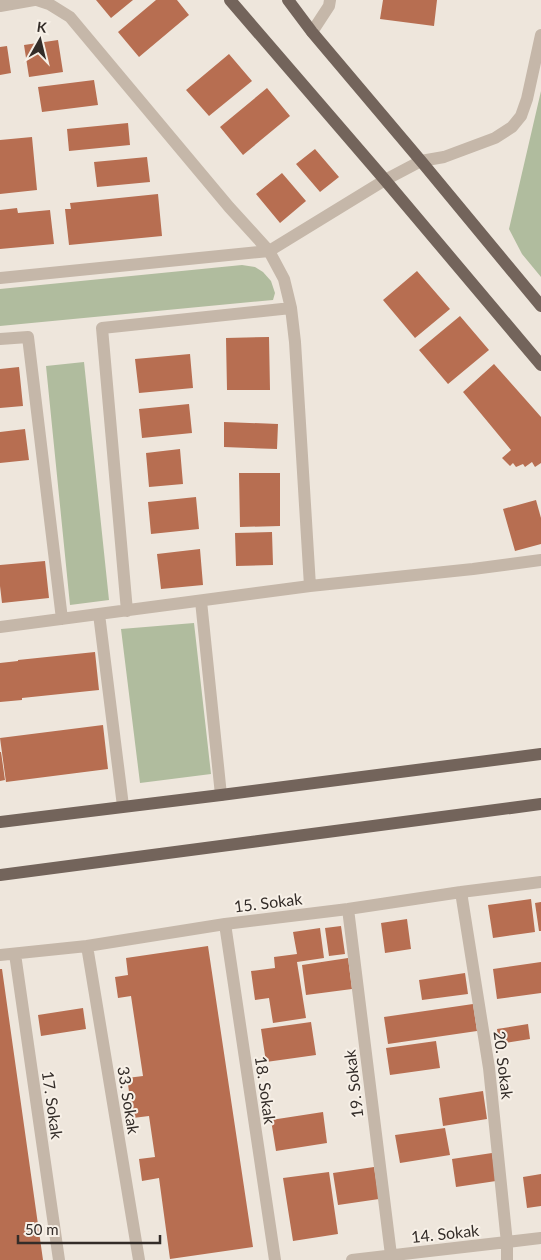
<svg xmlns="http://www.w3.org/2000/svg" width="541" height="1260" viewBox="0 0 541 1260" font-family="Lato,sans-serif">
<rect width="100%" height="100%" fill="#eee6dc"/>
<!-- green -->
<path fill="#b0bc9e" d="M541,91V277L522,254L509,229Z
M242,265L255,267L263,272L271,281L275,293L273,300L0,326V289Z
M84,362L109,600L70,605L46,366Z
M194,623L211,774L140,783L121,629Z"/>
<!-- building -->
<path fill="#b76e51" d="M96,0H133L111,18Z
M156,0H177L189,15L139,57L118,32Z
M383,0H437L434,26L380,19Z
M58,40L63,72L29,77L24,45Z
M7,46L11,73L0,75V47Z
M229,54L252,81L209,116L186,90Z
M94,80L98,105L42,112L38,87Z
M267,88L290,116L243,155L220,127Z
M128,123L130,145L69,151L67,129Z
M32,137L37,190L0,194V140Z
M315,149L339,177L320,192L296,164Z
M147,157L150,182L97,187L94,162Z
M282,173L306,201L280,223L256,194Z
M158,194L162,236L69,245L65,209H71L70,203Z
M17,208L18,213L50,210L54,244L0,249V210Z
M417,271L450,309L415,338L383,300Z
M460,316L489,350L448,384L419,350Z
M269,337L270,390H227L226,338Z
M190,354L193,388L139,393L135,359Z
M494,364L541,417V463L535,467L532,462L525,467L523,464L516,467L513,463L510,466L502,458L511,450L463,392Z
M19,367L23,406L0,408V369Z
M189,404L192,433L142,438L139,409Z
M224,422L278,424L277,449L224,447Z
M25,429L29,460L0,463V432Z
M180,449L183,484L149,487L146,453Z
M239,473H280V526L240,527Z
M196,497L199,529L151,534L148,502Z
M536,500L541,518V544L515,551L503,509Z
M272,532L273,565L236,566L235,533Z
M200,549L203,585L161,589L157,554Z
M45,561L49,598L2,603L0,586V565Z
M95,652L99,690L22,698V700L0,702V663L18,661V660Z
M103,725L108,769L6,782L0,738Z
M0,752H1L5,780L0,781Z
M531,899L535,932L493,938L488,905Z
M541,902V931H539L535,903Z
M407,919L411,949L385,953L381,923Z
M341,926L345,954L329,956L325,928Z
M320,928L324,958L297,962L306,1018L273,1023L269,998L255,1000L251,971L275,968L274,957L297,954L293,932Z
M208,946L253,1247L170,1259L159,1178L142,1181L139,1159L155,1157L149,1116L133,1118L127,1078L143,1076L131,996L118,998L115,977L128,975L126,958Z
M348,958L352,989L306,995L302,965Z
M541,962V993L497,999L493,969Z
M0,969H2L43,1260H0Z
M465,973L468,994L422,1000L419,980Z
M473,1004L477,1031L388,1044L384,1017Z
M83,1008L86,1029L41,1036L38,1015Z
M311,1022L316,1055L266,1062L261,1029Z
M528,1024L530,1039L499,1044L497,1029Z
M436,1041L440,1068L390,1075L386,1048Z
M483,1091L487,1119L443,1126L439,1098Z
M323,1112L327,1143L276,1151L271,1120Z
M445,1128L450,1155L400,1163L395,1135Z
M492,1153L496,1181L456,1187L452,1159Z
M374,1167L379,1199L338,1205L333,1173Z
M329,1172L338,1234L293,1241L283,1178Z
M541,1174V1206L527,1208L523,1177Z"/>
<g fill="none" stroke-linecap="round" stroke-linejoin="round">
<!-- minor -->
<path stroke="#c5b7a9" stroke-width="12" d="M37,0L49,4L70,17L229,207L269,251L284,279L291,308L295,342L310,586
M0,6L34,0
M312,32L329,6L330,0
M0,278L269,251L385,180L421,161L444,157L495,138L512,127L521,116L527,99L541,35
M0,339L28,337L62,619
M201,601L221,795
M127,611L102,328L291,308
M99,614L123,806
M0,627L310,586L473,569L541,560
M461,892L489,1068L507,1243V1260
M348,909L391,1255
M225,924L275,1260
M87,946L139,1260
M15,954L59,1260
M0,955L87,946L225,924L348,909L461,892L541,882
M352,1260L541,1238"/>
<!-- major -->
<path stroke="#73645b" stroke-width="12" d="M230,0L385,180L541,365
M288,0L312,32L421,161L541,306
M0,822L221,795L541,754
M0,875L541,804"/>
</g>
<g text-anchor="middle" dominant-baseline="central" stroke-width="4" stroke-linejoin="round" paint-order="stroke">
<!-- street labels -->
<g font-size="16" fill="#332c28" stroke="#f7f0e7">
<text transform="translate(268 902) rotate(-7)">15. Sokak</text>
<text transform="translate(504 1065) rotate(83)">20. Sokak</text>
<text transform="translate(353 1084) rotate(-97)">19. Sokak</text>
<text transform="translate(266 1090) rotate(82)">18. Sokak</text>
<text transform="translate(129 1100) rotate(81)">33. Sokak</text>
<text transform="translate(53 1105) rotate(82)">17. Sokak</text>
<text transform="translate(445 1233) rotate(-6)">14. Sokak</text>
</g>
</g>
<!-- north arrow -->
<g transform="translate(40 40) rotate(8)" stroke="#f7f0e7" stroke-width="4" paint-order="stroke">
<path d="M0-4L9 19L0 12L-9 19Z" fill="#332c28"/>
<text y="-8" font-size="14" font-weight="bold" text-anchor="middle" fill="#332c28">K</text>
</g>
<!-- scale -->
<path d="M18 1235v8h142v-8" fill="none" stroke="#332c28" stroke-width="2.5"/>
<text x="25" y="1235" font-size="15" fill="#332c28" stroke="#f7f0e7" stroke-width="4" paint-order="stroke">50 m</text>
</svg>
